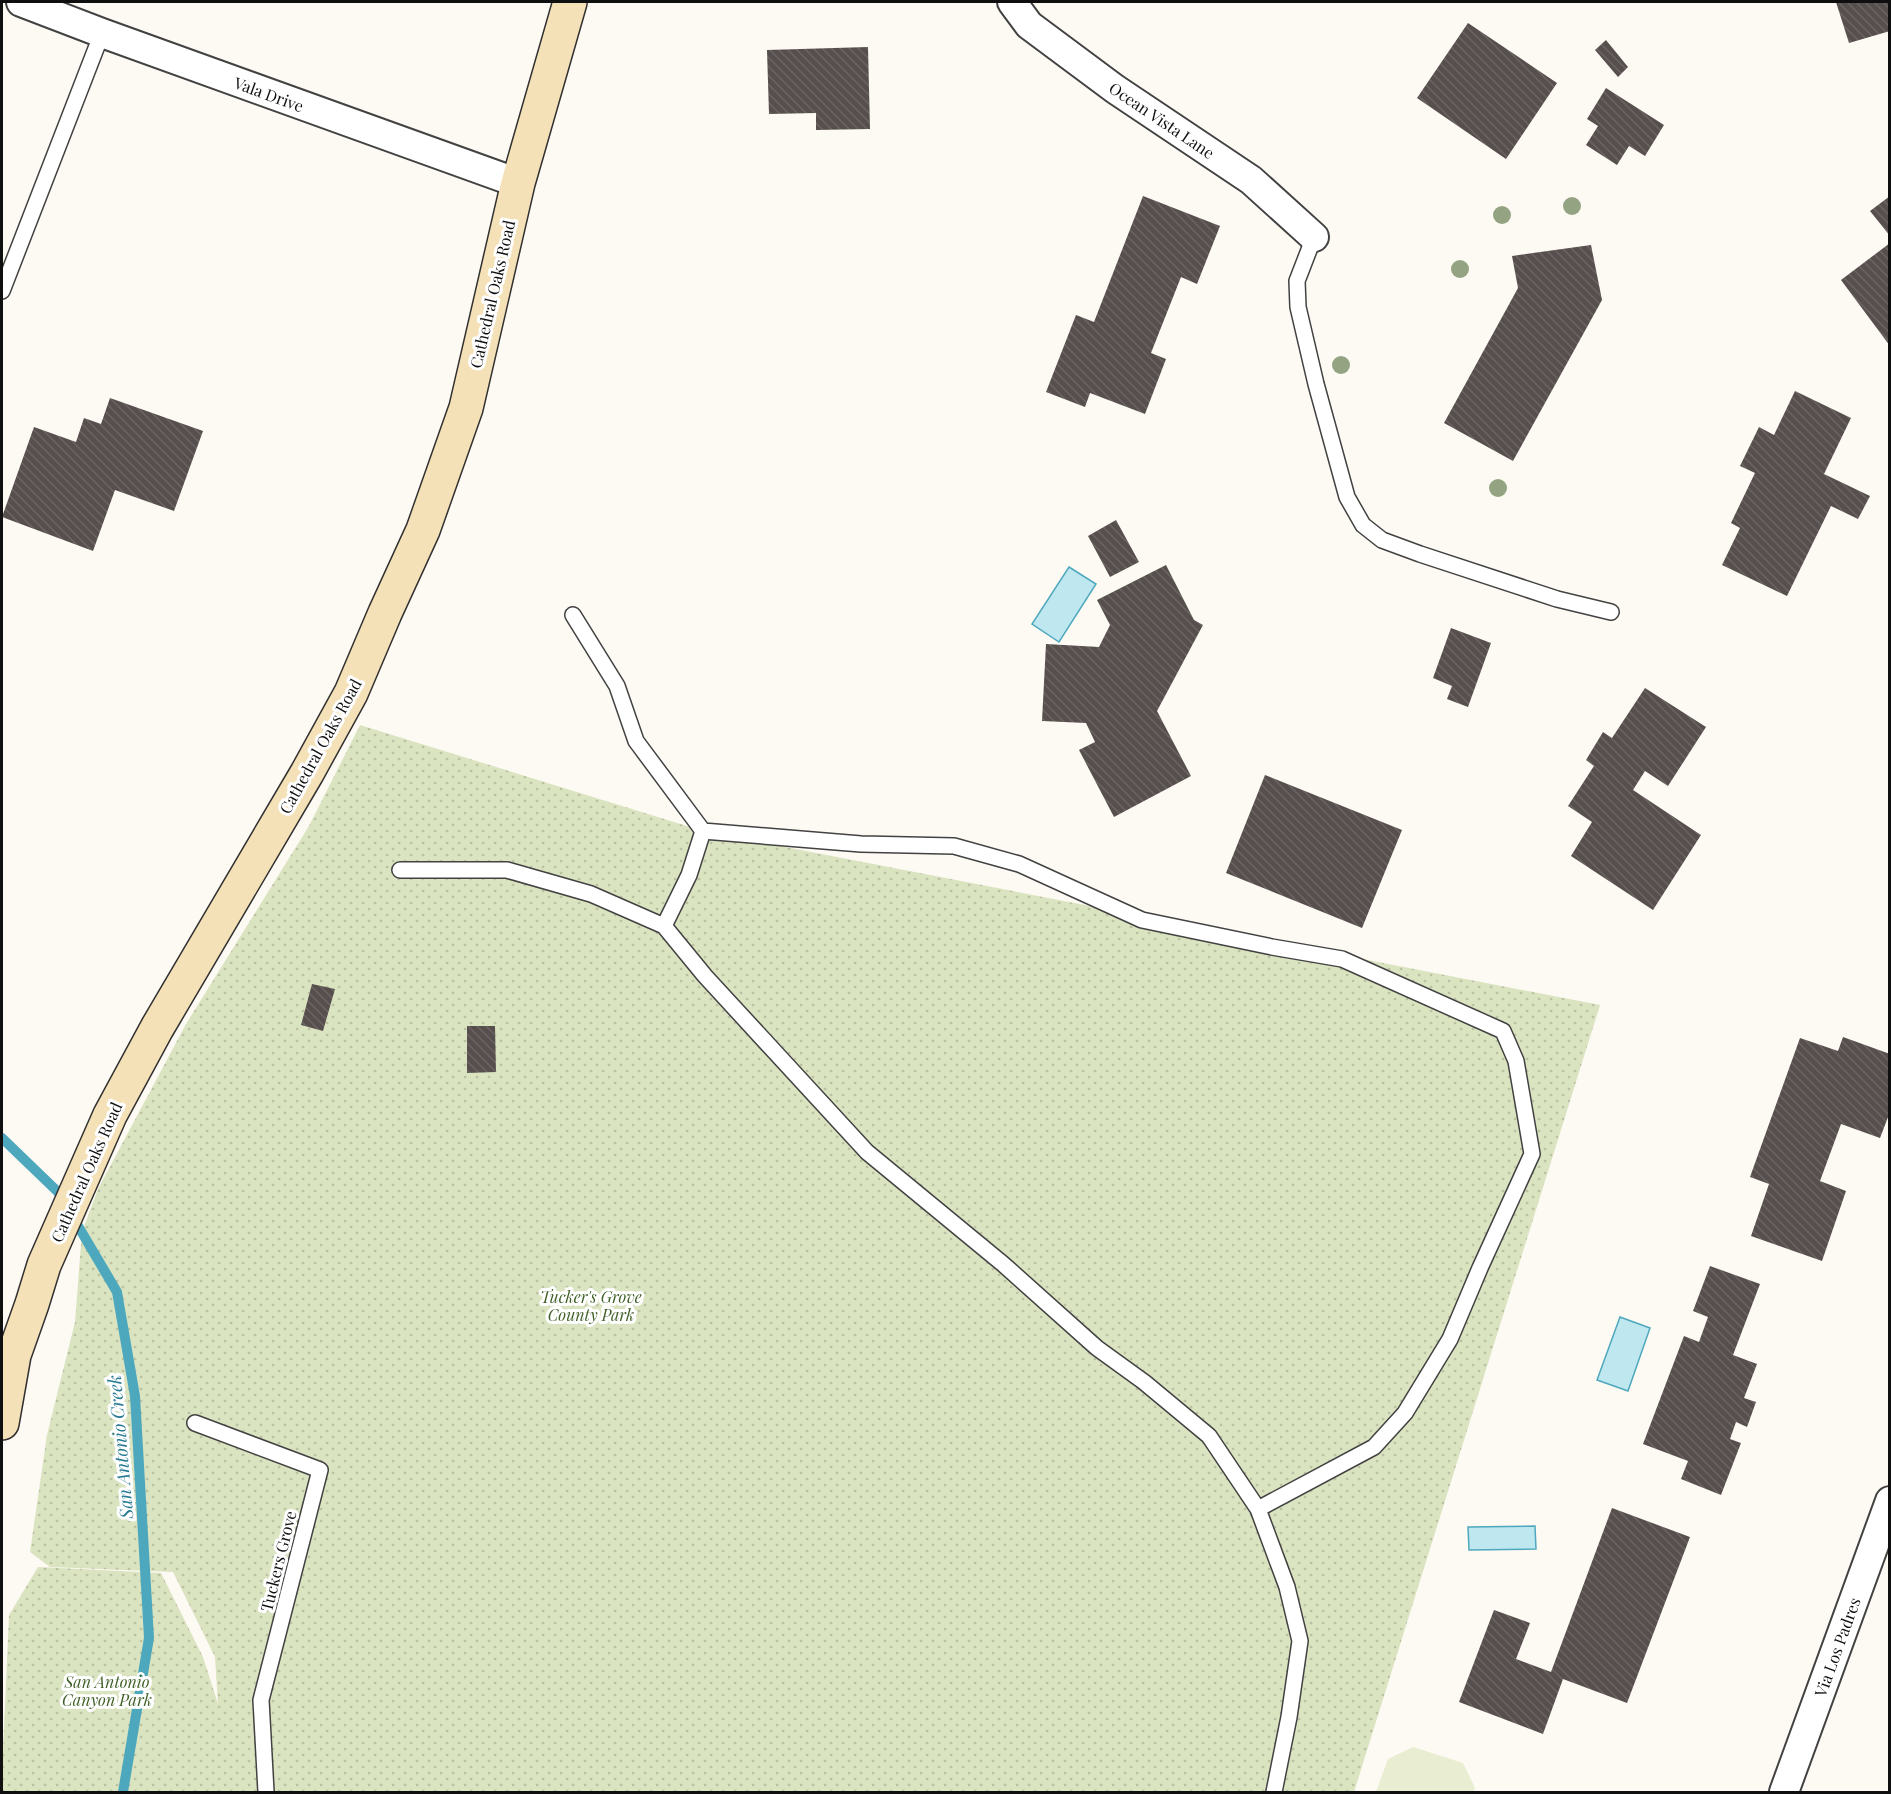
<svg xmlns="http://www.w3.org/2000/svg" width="1891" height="1794" viewBox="0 0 1891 1794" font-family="'Playfair Display',serif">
<defs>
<pattern id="park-dots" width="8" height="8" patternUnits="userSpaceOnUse" patternTransform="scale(1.5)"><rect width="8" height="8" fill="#dbe4c0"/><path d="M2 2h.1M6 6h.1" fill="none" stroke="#bbc2a4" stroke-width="1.8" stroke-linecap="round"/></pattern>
<pattern id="building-back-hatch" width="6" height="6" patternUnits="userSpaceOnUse" patternTransform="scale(1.5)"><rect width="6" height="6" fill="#574f4d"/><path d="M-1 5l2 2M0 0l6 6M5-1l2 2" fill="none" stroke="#6a6462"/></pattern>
</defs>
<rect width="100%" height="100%" fill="#fdf9f3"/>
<!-- park -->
<path fill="url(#park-dots)" d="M360,725L703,831L1600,1005L1354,1792H3L2,1773L9,1615L38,1567L161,1573L203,1657L218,1704L215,1657L173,1572L50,1567L30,1552L47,1435L75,1322L82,1232L98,1189L186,1024L309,826Z"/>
<!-- pitch -->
<path fill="#e9edd1" d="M1413,1747L1463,1763L1475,1788L1473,1792H1376L1388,1759Z"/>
<!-- water -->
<path fill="#bee7ef" stroke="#4ea8bd" stroke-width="1.5" d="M1069,567L1096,584L1059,642L1032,624Z
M1620,1317L1650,1328L1628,1391L1597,1380Z
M1535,1526L1536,1549L1469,1550L1468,1527Z"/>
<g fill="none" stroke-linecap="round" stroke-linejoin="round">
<!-- stream -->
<path stroke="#4ea8bd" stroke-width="10" d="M2,1138L58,1192L117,1292L135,1396L149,1638L123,1792"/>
</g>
<!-- building -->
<path fill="url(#building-back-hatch)" d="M1836,2H1890V31L1849,43Z
M1468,23L1557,83L1506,159L1417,98Z
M1606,40L1628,67L1618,77L1595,50Z
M868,47L870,129L816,130V113L769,114L767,50Z
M1606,88L1664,125L1645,156L1629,146L1617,165L1586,145L1598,126L1587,119Z
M1143,196L1220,226L1197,284L1181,277L1151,353L1166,359L1145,414L1090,393L1085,407L1046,392L1076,315L1094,322Z
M1890,196V236L1870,211Z
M1890,243V346L1841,280Z
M1591,245L1602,300L1513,461L1444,423L1518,288L1512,256Z
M1795,391L1851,418L1824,474L1870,496L1858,519L1831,506L1787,596L1722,565L1740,528L1731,523L1755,473L1740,466L1759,427L1774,435Z
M110,398L203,431L174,511L115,490L93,551L2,517L34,427L76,442L84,418L101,424Z
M1116,520L1139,562L1110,577L1088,536Z
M1166,565L1194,620L1203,625L1157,711L1191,776L1114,817L1079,750L1095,742L1086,723L1042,721L1046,644L1099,647L1110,625L1097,600Z
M1451,628L1491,643L1468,707L1447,699L1452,686L1433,678Z
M1645,688L1706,727L1668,786L1645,771L1633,790L1701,835L1653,910L1571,856L1592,822L1568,806L1594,766L1586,760L1603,732L1612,738Z
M1265,775L1402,830L1362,928L1226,873Z
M312,984L335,989L323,1031L301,1025Z
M467,1026H495L496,1072L467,1073Z
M1843,1037L1890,1054V1112L1880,1138L1841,1124L1820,1181L1846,1191L1822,1261L1751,1236L1769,1184L1750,1177L1800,1038L1838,1051Z
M1710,1266L1760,1284L1733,1355L1757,1364L1744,1398L1756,1402L1747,1427L1736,1422L1730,1439L1741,1443L1721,1495L1681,1479L1688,1461L1643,1444L1684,1336L1699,1342L1708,1317L1693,1311Z
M1612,1508L1690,1537L1627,1703L1563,1679L1543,1734L1459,1702L1494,1610L1530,1623L1516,1659L1551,1672Z"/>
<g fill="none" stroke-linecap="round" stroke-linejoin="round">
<defs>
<path id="service" d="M1314,237L1297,281L1298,307L1316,384L1347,497L1363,525L1382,540L1420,554L1557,599L1611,612
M2,291L102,33
M573,615L617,686L636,741L703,831
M400,870H507L591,894L664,926L705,976L867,1152L1003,1264L1097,1348L1144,1382L1209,1436L1258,1509L1287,1587L1300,1641L1289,1717L1274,1792
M664,926L689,875L703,831L861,844L954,846L1019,864L1142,920L1272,947L1342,959L1503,1031L1516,1061L1532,1154L1480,1268L1450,1339L1405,1413L1374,1447L1258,1509
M195,1423L320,1470L261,1700L266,1792"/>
<path id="minor" d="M21,2L102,33L518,183
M1012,2L1029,25L1115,89L1251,180L1314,237
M1784,1792L1890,1501"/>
<path id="secondary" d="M2,1423L14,1355L32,1304L44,1265L110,1115L157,1028L307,773L351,693L385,613L423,530L466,408L518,183L570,2"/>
</defs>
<!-- service casing -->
<use href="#service" stroke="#424242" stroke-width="18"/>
<!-- minor casing -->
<use href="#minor" stroke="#424242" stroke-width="32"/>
<!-- secondary casing -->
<use href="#secondary" stroke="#313131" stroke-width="36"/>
<!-- service -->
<use href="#service" stroke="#fff" stroke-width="15"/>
<!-- minor -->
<use href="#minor" stroke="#fff" stroke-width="28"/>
<!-- secondary -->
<use href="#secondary" stroke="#f5e1b7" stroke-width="33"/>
</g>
<!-- trees -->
<g fill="#94a483">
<circle cx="1572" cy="206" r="9"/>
<circle cx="1502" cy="215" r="9"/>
<circle cx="1460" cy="269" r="9"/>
<circle cx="1341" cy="365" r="9"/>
<circle cx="1498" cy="488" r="9"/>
</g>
<g text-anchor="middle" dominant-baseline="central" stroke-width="6" stroke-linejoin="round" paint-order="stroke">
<!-- street labels -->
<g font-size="16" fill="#0f0f0f" stroke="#fff">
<text transform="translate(269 94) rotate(20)">Vala Drive</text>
<text transform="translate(1162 120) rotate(34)">Ocean Vista Lane</text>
<text transform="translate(492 294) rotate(-77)">Cathedral Oaks Road</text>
<text transform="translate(320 746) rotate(-61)">Cathedral Oaks Road</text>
<text transform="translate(86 1172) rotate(-66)">Cathedral Oaks Road</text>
<text transform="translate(278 1561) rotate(-76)">Tuckers Grove</text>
<text transform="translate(1837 1647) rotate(-70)">Via Los Padres</text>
</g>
<!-- park labels -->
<g font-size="16" font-style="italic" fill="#3f5f27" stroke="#fff">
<text x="591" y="1296">Tucker's Grove<tspan x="591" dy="18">County Park</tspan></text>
<text x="107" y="1681">San Antonio<tspan x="107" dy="18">Canyon Park</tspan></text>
</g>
<!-- water labels -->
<g font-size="18" font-style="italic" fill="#287a92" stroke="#fff">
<text transform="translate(120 1447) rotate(-95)">San Antonio Creek</text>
</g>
</g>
<!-- border -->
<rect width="1891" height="1794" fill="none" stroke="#0f0f0f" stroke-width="6"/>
</svg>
